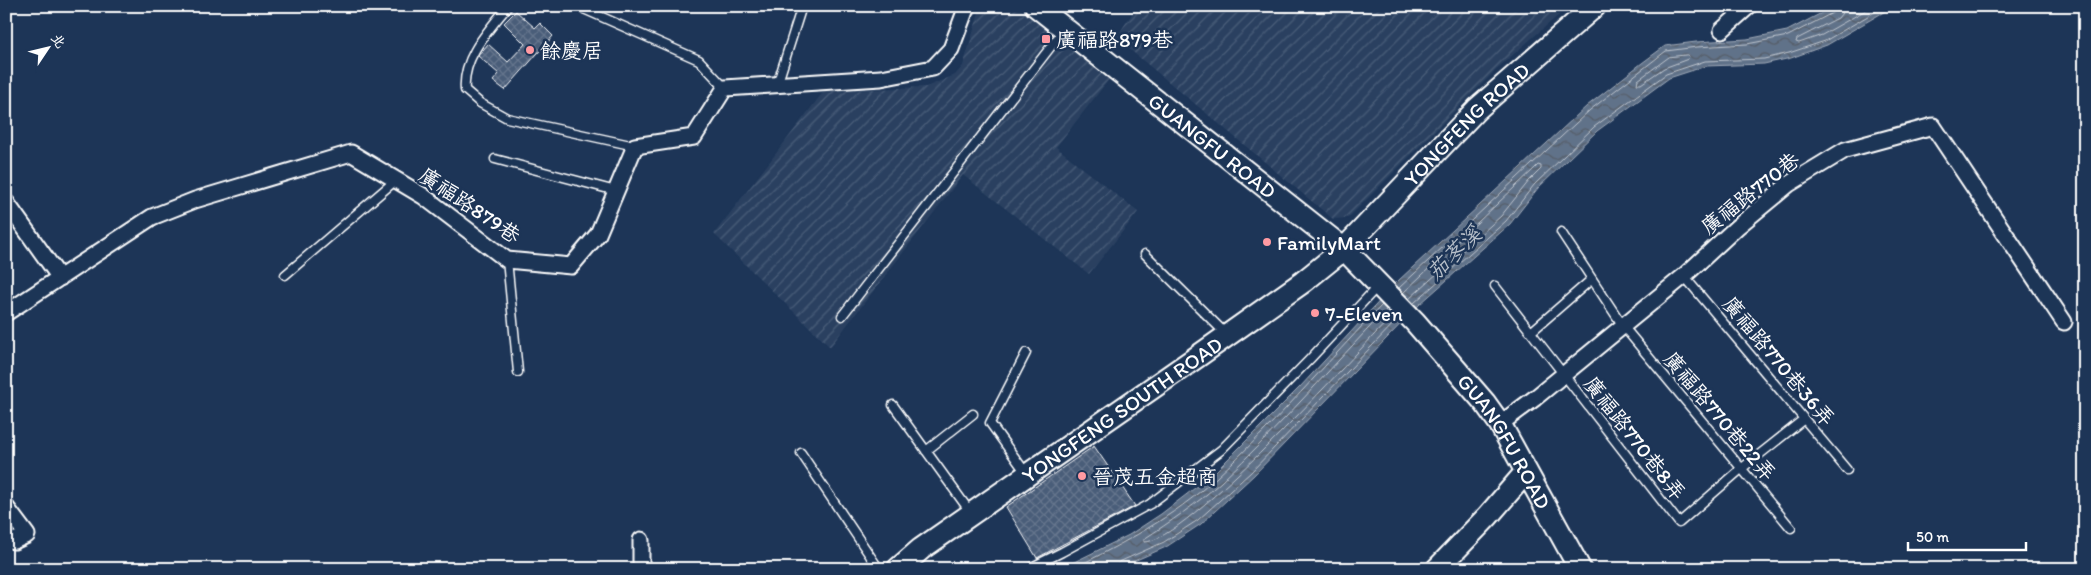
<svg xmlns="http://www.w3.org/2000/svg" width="2091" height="575" viewBox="0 0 2091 575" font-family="Itim,'LXGW WenKai TC',sans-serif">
<defs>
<pattern id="industrial-furrows" width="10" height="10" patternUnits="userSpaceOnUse" patternTransform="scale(1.25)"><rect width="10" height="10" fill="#2a4161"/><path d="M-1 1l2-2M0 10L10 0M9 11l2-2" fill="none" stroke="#4a5e79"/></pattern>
<pattern id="water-waves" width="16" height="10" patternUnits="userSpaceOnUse" patternTransform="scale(1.25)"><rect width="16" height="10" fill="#617289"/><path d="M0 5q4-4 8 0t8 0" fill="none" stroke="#555d67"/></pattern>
<pattern id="building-cross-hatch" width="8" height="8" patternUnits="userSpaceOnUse" patternTransform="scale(1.25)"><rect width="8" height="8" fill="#4a5d79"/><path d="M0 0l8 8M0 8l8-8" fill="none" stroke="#65758d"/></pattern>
</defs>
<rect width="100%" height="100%" fill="#1d3557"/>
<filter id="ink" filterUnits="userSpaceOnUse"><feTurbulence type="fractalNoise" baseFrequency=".02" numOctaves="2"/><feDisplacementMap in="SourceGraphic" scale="10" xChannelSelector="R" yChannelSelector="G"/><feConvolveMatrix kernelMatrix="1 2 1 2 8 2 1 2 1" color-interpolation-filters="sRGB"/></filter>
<g filter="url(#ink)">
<!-- industrial -->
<path fill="url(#industrial-furrows)" d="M981,6H1017L1110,78L1056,147L1138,212L1089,274L963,175L830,347L714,234L824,91L926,87L955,75L963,66Z
M1137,6H1569L1500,66L1348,218L1333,219L1116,38Z"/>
<!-- water -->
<path fill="url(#water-waves)" stroke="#a0aab8" d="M1835,6H1894L1827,45L1791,58L1764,64L1706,66L1669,78L1597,131L1538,188L1510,224L1420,304L1254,475L1201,524L1166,547L1116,569H1060L1129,535L1161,514L1212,475L1300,387L1399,280L1587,106L1642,63L1665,46L1696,42L1747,39L1787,31Z"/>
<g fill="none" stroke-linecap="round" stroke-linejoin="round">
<!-- shore -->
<path stroke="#c0c7d0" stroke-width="1" d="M1843,6L1842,13L1838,18L1797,39L1796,42L1799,43L1822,35L1873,6
M1687,55L1689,56L1688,59L1664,68L1641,84H1637L1638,80L1669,57Z
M1399,288L1590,110L1666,51L1697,47L1747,44L1788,36L1836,11L1837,6
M1403,293L1534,169L1538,165L1541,166V169L1529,181L1501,216L1409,299
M1414,303L1506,221L1534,185L1594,127L1666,74L1705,61L1764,59L1789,53L1825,41L1885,6
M1386,310C1331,367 1279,428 1221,482C1198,503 1170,522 1144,539V542C1184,544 1356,353 1392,316
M1072,569C1124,543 1172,518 1216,478C1275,424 1327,362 1382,305
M1116,569L1119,562L1164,542L1198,520L1251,472L1397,320"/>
</g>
<!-- building -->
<path fill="url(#building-cross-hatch)" stroke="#fff" d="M516,11L535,28L540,23L553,36L505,90L493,81L499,74L478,56L488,44L508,62L525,44L504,23Z
M1094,446L1135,506L1037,558L1006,507Z"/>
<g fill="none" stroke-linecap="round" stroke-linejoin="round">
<defs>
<path id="lane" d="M508,6C489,30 462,57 465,90L480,103L507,118L635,146
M577,6L699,60L725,88
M777,85L802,6
M495,159L616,191
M1561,232L1623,326L1791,528
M1145,254L1226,334
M507,260L518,372
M285,275L396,180
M1684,276L1847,470
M1495,286L1679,523L1741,469L1804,419
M842,316L1063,31
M1531,332L1592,279
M1026,353L990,423L1026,473
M893,405L971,513
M926,451L973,414
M801,453L879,569
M1028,569L1062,552L1150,504L1221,450L1310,359L1377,287"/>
<path id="street" d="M1722,30L1749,6
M6,202L60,278
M6,313L152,217L195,200L351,153L423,196L507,260L571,266L598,234L635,146L694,137L725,88L881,78L933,68L951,49L967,6
M1500,424L1535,398L1684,276L1737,227L1789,184L1845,150L1933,126L2064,322
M6,507L27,535L14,541L6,539
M641,569V540"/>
<g id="secondary">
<path id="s1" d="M1036,6L1344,249L1415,322L1485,403L1500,424L1580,569"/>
<path id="s2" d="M898,569L921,549L1194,359L1303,282L1344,249L1477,109L1595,6"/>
<path d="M1437,569L1488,516L1526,472"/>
</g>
</defs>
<!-- lane casing -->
<use href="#lane" stroke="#fff" stroke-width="11"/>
<!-- street casing -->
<use href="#street" stroke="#fff" stroke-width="19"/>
<!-- secondary casing -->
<use href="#secondary" stroke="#fff" stroke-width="25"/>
<!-- lane -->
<use href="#lane" stroke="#1d3557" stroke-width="8"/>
<!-- street -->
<use href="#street" stroke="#1d3557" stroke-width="15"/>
<!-- secondary -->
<use href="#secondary" stroke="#1d3557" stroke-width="21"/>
</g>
</g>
<!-- markers -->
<g fill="#ff9aa2" stroke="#1d3557" stroke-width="2">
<rect x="1041" y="34" width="10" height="10" rx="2.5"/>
<circle cx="530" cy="50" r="5"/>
<circle cx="1267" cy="242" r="5"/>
<circle cx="1315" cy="313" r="5"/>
<circle cx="1082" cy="476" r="5"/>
</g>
<g text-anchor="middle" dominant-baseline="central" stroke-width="5" stroke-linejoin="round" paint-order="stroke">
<!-- poi labels -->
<g font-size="21" fill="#fff" stroke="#1d3557" text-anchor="start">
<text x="1056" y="39">廣福路879巷</text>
<text x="540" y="50">餘慶居</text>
<text x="1277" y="242">FamilyMart</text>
<text x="1325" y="313">7-Eleven</text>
<text x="1092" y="476">晉茂五金超商</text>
</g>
<!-- street labels -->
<g font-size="21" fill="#fff" stroke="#1d3557">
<text stroke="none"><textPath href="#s2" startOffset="724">YONGFENG ROAD</textPath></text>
<text stroke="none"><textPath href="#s1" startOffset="225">GUANGFU ROAD</textPath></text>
<text transform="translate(1750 193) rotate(-38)">廣福路770巷</text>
<text transform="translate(470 205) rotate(34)">廣福路879巷</text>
<text transform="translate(1779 361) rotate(50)">廣福路770巷36弄</text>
<text stroke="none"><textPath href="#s2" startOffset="275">YONGFENG SOUTH ROAD</textPath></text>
<text transform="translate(1720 416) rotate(50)">廣福路770巷22弄</text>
<text transform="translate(1635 438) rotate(52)">廣福路770巷8弄</text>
<text stroke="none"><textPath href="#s1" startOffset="644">GUANGFU ROAD</textPath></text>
</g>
<!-- water labels -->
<g font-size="22" font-style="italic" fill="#b8c0ca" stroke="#1d3557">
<text transform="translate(1454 253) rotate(-44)">茄苳溪</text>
</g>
</g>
<!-- margin -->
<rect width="2091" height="575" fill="none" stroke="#1d3557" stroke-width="25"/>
<rect x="12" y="12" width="2066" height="550" fill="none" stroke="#fff" stroke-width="2" filter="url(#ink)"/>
<!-- north arrow -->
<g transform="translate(48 48) rotate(55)" stroke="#1d3557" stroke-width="4" paint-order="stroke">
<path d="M0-4L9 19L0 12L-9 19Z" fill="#ffffff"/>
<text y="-8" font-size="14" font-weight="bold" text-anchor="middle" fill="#ffffff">北</text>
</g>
<!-- scale -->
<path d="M1908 542v8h118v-8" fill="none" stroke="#ffffff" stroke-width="2.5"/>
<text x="1916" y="542" font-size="15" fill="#ffffff" stroke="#1d3557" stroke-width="4" paint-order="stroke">50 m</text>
</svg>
